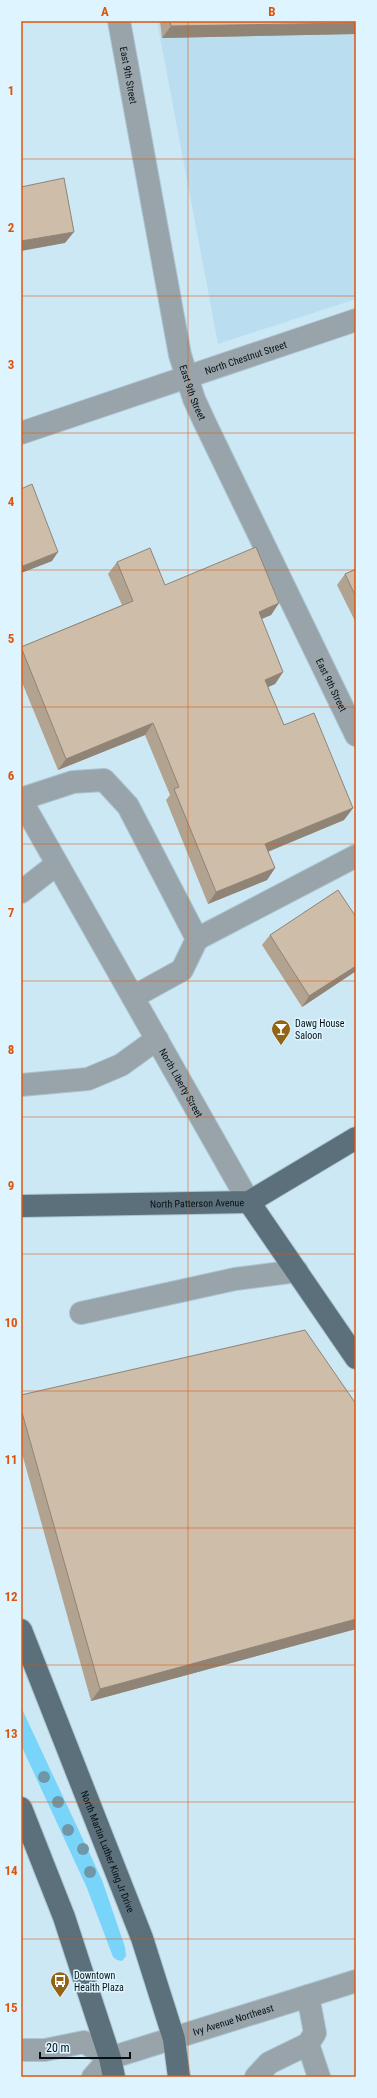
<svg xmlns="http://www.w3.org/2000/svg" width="377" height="2098" viewBox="0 0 377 2098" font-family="'Roboto Condensed',sans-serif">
<rect width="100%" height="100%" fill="#cce8f5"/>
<!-- built -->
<path fill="#badeef" d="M157,21H356V299L218,344Z"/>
<!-- green -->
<path fill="#79d4f9" d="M21,1707L102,1880L125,1947L126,1956L122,1961L117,1960L113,1957L87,1888L21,1745Z"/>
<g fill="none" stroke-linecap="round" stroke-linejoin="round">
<defs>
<g id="minor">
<path id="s1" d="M119,21L180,355L194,399L205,423L356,735"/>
<path id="s2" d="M21,433L356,320"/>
<path d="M21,799L73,782L104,780L128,806L197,939L182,970L133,997"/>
<path id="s3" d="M21,800L249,1202"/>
<path d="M21,892L57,864"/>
<path d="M197,939L356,856"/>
<path d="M21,1085L88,1079L121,1065L157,1039"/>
<path d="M81,1313L235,1279L297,1271"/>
<path d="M308,2044L319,2077"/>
<path d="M21,2050H45L84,2042L110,2058"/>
<path id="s4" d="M110,2058L356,1981"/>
<path d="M93,2077L110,2058"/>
<path d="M256,2077L269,2063L308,2044L315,2033L308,1996"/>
</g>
<g id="major">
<path d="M249,1202L356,1358"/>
<path id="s5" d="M21,1206L249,1202L356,1138"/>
<path id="s6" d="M21,1630L142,1938L174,2039L179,2077"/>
<path d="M21,1808L64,1917L110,2058L114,2077"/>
</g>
</defs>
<!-- minor casing -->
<use href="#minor" stroke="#acc6d1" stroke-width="24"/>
<!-- major casing -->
<use href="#major" stroke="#acc6d1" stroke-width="24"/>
<!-- minor -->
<use href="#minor" stroke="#98a4aa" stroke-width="22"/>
<!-- major -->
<use href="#major" stroke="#5b707a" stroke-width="22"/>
</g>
<!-- trees -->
<g fill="#7097a7">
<circle cx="44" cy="1777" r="6"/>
<circle cx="58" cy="1802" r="6"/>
<circle cx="68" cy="1830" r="6"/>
<circle cx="83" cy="1849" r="6"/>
<circle cx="90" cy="1872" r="6"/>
</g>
<!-- wall -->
<path fill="#b1a390" d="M160,21H356V34L162,38Z
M21,489L52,561L21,573Z
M117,562L165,585L279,603L271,615L261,619L283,672L275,684L268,687L284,725L353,808L344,820L268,852L275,868L267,880L208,904L166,800L170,795L145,735L58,770L21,680V647L122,605L108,574Z
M356,569V623L337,585L345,574Z
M356,917V971L302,1007L262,945L270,935Z
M21,1395L356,1404V1629L91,1701L21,1450Z"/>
<!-- shaded-wall -->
<path fill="#908476" d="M356,23V34L162,38L171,26Z
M74,232L65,243L21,251V241Z
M58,552L52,561L21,573V570L23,566Z
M279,603L271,615L250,624L259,612Z
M283,672L275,684L257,692L265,680Z
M153,723L145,735L58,770L66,759Z
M353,808L344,820L257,856L265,844Z
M275,868L267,880L208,904L216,892Z
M356,966V971L302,1007L309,996Z
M356,1619V1629L91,1701L100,1689Z"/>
<!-- building -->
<path fill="#cebda8" stroke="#908476" d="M170,21H356V23L171,26Z
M64,178L74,232L21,241V187Z
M32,484L58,552L23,566L21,561V489Z
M256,547L279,603L259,612L283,672L265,680L284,725L314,713L353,808L265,844L275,868L216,892L174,789L179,787L153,723L66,759L21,647L133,601L117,562L150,548L165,585Z
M356,569V597L345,574Z
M338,890L356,917V966L309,996L270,935Z
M305,1330L356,1404V1619L100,1689L21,1409V1395Z"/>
<!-- grid -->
<path fill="none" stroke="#dd550c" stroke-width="1" stroke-opacity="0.55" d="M188,21V2077M21,159H356M21,296H356M21,433H356M21,570H356M21,707H356M21,844H356M21,981H356M21,1117H356M21,1254H356M21,1391H356M21,1528H356M21,1665H356M21,1802H356M21,1939H356"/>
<!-- icons -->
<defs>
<symbol id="bar-pin" viewBox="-11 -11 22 30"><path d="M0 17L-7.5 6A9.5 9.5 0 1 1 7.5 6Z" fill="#936413" stroke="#def5ff"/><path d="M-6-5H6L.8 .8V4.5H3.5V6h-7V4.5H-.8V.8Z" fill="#fff"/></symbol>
<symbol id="bus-pin" viewBox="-11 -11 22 30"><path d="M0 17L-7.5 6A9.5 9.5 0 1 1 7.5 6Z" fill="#936413" stroke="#def5ff"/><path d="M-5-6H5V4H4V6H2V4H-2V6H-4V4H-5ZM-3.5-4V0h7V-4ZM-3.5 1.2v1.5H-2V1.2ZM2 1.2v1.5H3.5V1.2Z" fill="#fff"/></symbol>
</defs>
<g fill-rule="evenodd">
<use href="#bar-pin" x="270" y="1018" width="22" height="30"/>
<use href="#bus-pin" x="49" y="1970" width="22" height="30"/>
</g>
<g text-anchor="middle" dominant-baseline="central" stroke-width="3" stroke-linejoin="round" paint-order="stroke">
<!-- street labels -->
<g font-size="10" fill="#071115" stroke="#def5ff">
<text stroke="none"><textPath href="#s1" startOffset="55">East 9th Street</textPath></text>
<text stroke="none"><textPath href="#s2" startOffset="237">North Chestnut Street</textPath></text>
<text stroke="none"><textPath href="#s1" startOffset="379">East 9th Street</textPath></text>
<text stroke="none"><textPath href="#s1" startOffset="703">East 9th Street</textPath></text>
<text stroke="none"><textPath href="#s3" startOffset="325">North Liberty Street</textPath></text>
<text stroke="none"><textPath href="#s5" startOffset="176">North Patterson Avenue</textPath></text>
<text stroke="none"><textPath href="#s6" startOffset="238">North Martin Luther King Jr Drive</textPath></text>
<text stroke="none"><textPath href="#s4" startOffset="129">Ivy Avenue Northeast</textPath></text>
</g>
<!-- poi labels -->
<g font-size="10" fill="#071115" stroke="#def5ff" text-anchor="start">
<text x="295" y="1023">Dawg House<tspan x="295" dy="12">Saloon</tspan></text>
<text x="74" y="1975">Downtown<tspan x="74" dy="12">Health Plaza</tspan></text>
</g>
</g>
<!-- border -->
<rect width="377" height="2098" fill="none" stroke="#def5ff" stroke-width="44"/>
<!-- scale -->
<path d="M40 2052v6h90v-6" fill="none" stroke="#071115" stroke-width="2"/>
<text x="46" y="2052" font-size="12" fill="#071115" stroke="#def5ff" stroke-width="3" paint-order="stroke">20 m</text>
<rect x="22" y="22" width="333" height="2054" fill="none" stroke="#dd550c" stroke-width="1.5"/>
<g font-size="13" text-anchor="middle" font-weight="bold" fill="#dd550c">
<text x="105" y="16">A</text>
<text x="272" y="16">B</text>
<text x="11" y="95">1</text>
<text x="11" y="232">2</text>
<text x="11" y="369">3</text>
<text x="11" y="506">4</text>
<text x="11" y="643">5</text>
<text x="11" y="780">6</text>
<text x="11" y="917">7</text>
<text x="11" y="1054">8</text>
<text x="11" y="1190">9</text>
<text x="11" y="1327">10</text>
<text x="11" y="1464">11</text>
<text x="11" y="1601">12</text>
<text x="11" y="1738">13</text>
<text x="11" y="1875">14</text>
<text x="11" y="2012">15</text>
</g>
</svg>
